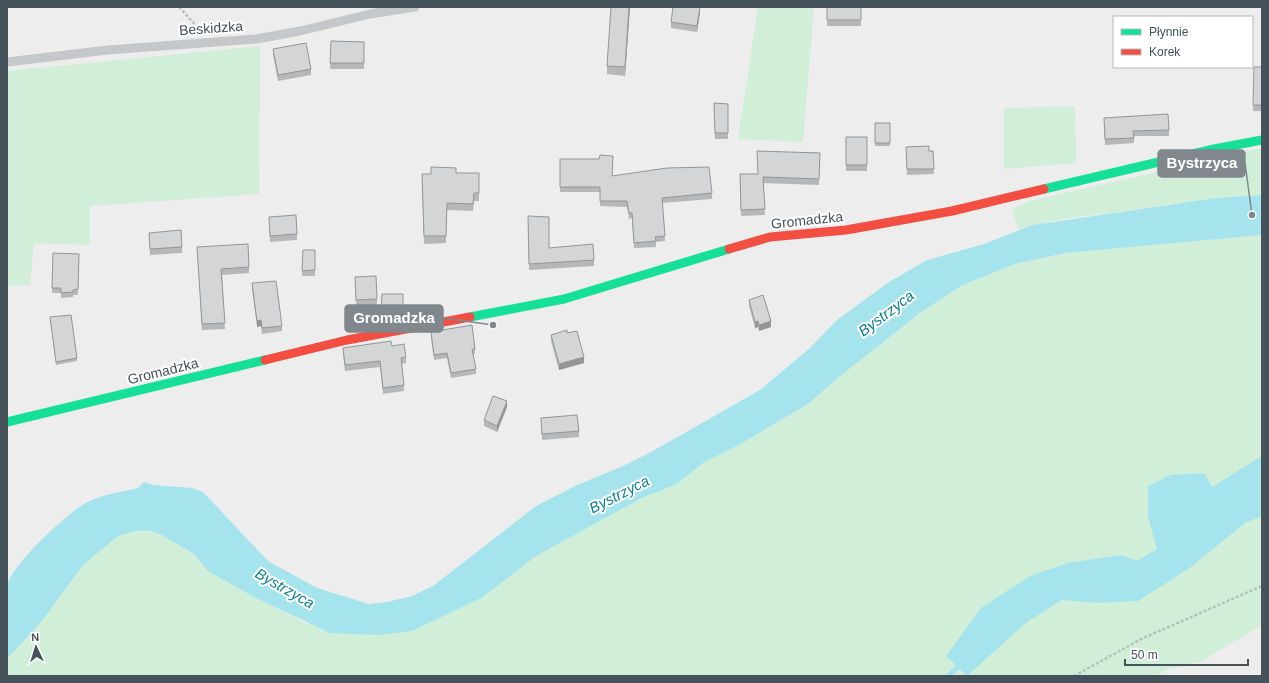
<svg xmlns="http://www.w3.org/2000/svg" width="1269" height="683" viewBox="0 0 1269 683" font-family="Helvetica,sans-serif">
<rect width="100%" height="100%" fill="#eeeded"/>
<!-- green -->
<path fill="#d1eed9" d="M758,7H814L803,142L738,139Z
M260,46L259,194L90,206V245L34,243L30,285L7,286V71Z
M1075,106L1076,163L1004,169V108Z
M1262,148V195C1211,198 1161,206 1111,213C1081,217 1048,219 1019,231L1012,209L1029,201Z
M1262,235V625L1200,662L1165,670L1156,676H7V659L42,621L83,565L118,536L136,531H151L162,535L194,554L208,571L307,624L483,597L536,556L642,498L677,484L703,463L739,445L808,404L839,377L920,313L961,286L1015,264L1065,253Z"/>
<!-- water -->
<path fill="#a5e4ec" d="M1262,195V235L1065,253L1015,264L961,286L920,313L839,377L808,404L739,445L703,463L677,484L642,498L536,556L483,597L412,631L377,635L330,633L256,598L208,571L194,554L162,535L151,531H136L118,536L83,565L42,621L7,659C7,638 4,606 7,586C10,566 70,510 88,502C103,494 122,492 138,488L144,482L153,485L192,488L203,492L268,561L317,588L369,604L387,602L412,596L433,586L536,506L575,486L623,466L651,452L760,390L810,348L837,320L889,282L927,260L984,244L1033,225L1216,198Z
M1262,456V516L1245,523L1191,567L1138,601L1099,603L1062,600L1027,622L967,676L946,656L981,608L1030,576L1068,563L1121,555L1137,561L1157,549L1148,517V486L1171,475L1204,473L1212,487Z"/>
<g fill="none" stroke-linecap="round" stroke-linejoin="round">
<!-- stream -->
<path stroke="#a5e4ec" stroke-width="5" d="M948,676L958,667"/>
<!-- path -->
<path stroke="#b4c1bc" stroke-width="2.5" stroke-dasharray="3 2" stroke-linecap="butt" d="M179,7L200,30
M1074,676L1143,638L1262,586"/>
<!-- lane -->
<path stroke="#c5c8ca" stroke-width="9" d="M7,62L108,50L256,39L300,31L370,14L415,7"/>
<!-- fast -->
<path stroke="#16e098" stroke-width="9" d="M1044,189L1214,149L1262,140
M470,317L564,299L729,249
M7,422L265,360"/>
<!-- jam -->
<path stroke="#f24e42" stroke-width="9" d="M729,249L770,237L846,230L952,211L1044,189
M265,360L347,340L470,317"/>
</g>
<!-- wall -->
<path fill="#b6b7b8" d="M630,7L625,76L607,74V66Z
M827,7H861V26H827Z
M700,12L697,32L671,28V22Z
M331,41L364,42V69H330Z
M273,49L311,69V75L278,81L273,55Z
M1254,67H1262V111H1253Z
M714,103L728,104V139H715Z
M875,123H890V146H875Z
M1104,124L1169,130V136H1134V143L1105,145Z
M846,137H867V171H846Z
M906,147L929,151H933L934,174L907,175Z
M757,151L820,153L819,185L763,183L765,215L741,216L740,174H758Z
M560,159L613,161L612,176L712,193V199L662,203L665,241L656,242V247L634,248L632,218L629,219L627,207L600,206V192H560Z
M456,173H479V201H474L473,211L447,210L446,243L424,244L422,182Z
M528,216L549,248L594,260V266L529,270Z
M269,217L297,234V240L270,242Z
M149,233L182,247V253L150,255Z
M197,247L249,267V273L222,275L225,329L202,330Z
M303,250H315V276H302Z
M53,253L79,254L78,295H73V297L61,298V293H52Z
M355,277L377,299V305L356,306Z
M252,283L282,326V331L262,334L261,326L257,327L252,289Z
M382,294H403V316L381,315Z
M749,300L771,327L759,331L758,327L755,328L749,306Z
M50,317L77,358V361L56,365Z
M431,332L475,349V354H473L476,369V374L451,378L447,358L434,360L431,338Z
M567,333L584,363L559,370L551,341V335Z
M392,346L406,357V363L401,364L404,385V391L383,394L380,367L345,371L343,354V348Z
M507,407L497,432L484,426V420Z
M541,418L579,431V437L542,440Z"/>
<!-- shaded-wall -->
<path fill="#949596" d="M629,7H630L625,76V67Z
M700,7V12L697,32V26Z
M261,320V326L257,327V321Z
M758,321V327L755,328V322Z
M771,321V327L759,331V325Z
M584,357V363L559,370V364Z
M507,401V407L497,432V426Z"/>
<!-- building -->
<path fill="#d4d5d6" stroke="#949596" d="M611,7H629L625,67L607,66Z
M673,7H700L697,26L671,22Z
M827,7H861V20H827Z
M331,41L364,42V63H330Z
M306,43L311,69L278,75L273,49Z
M1254,67H1262V105H1253Z
M714,103L728,104V133H715Z
M1168,114L1169,130L1133,131L1134,138L1105,139L1104,118Z
M875,123H890V143H875Z
M846,137H867V165H846Z
M929,146V151H933L934,169H907L906,147Z
M757,151L820,153L819,179L763,177L765,209L741,210L740,174H758Z
M600,155L613,156L612,176L667,168L709,167L712,193L662,198L665,236L655,237L656,241L634,243L632,213H629L627,201H600V187H560V159H599Z
M431,167L456,168V173H479V193H474L473,204L447,203L446,236H424L422,174H431Z
M296,215L297,234L270,236L269,217Z
M528,216L549,217V248L593,244L594,260L529,264Z
M181,230L182,247L150,249L149,233Z
M248,244L249,267L221,269L225,323L202,324L197,247Z
M303,250H315V270L302,271Z
M53,253L79,254L78,289L73,290V292L61,293V288H52Z
M376,276L377,299L356,300L355,277Z
M276,281L282,326L262,328L261,320L257,321L252,283Z
M382,294H403V310H381Z
M763,295L771,321L759,325L758,321L755,322L749,300Z
M71,315L77,358L56,362L50,317Z
M472,325L475,349H472L476,369L451,373L447,353L434,355L431,332Z
M567,330V333L577,331L584,357L559,364L551,335Z
M391,341L392,346L404,344L406,357L401,358L404,385L383,388L380,361L345,365L343,348Z
M493,396L507,401L497,426L484,420Z
M577,415L579,431L542,434L541,418Z"/>
<g text-anchor="middle" dominant-baseline="central" stroke-width="4" stroke-linejoin="round" paint-order="stroke">
<!-- street labels -->
<g font-size="14" fill="#45525a" stroke="#fff">
<text transform="translate(211 28) rotate(-4)">Beskidzka</text>
<text transform="translate(807 220) rotate(-6)">Gromadzka</text>
<text transform="translate(163 371) rotate(-14)">Gromadzka</text>
</g>
<!-- water labels -->
<g font-size="15" font-style="italic" fill="#0d8090" stroke="#fff">
<text transform="translate(886 313) rotate(-37)">Bystrzyca</text>
<text transform="translate(619 494) rotate(-27)">Bystrzyca</text>
<text transform="translate(285 588) rotate(30)">Bystrzyca</text>
</g>
</g>
<!-- callouts -->
<path fill="none" stroke="#80888d" stroke-width="1.5" d="M1252 215L1245 163M493 325L443 318"/>
<g fill="#80888d" stroke="#fff" stroke-width="1.5">
<circle cx="1252" cy="215" r="4"/>
<circle cx="493" cy="325" r="4"/>
</g>
<g fill="#80888d" stroke="#80888d" stroke-width="1.5">
<rect x="1158" y="150" width="87" height="27" rx="4"/>
<rect x="345" y="305" width="98" height="27" rx="4"/>
</g>
<g font-size="15" text-anchor="middle" font-weight="bold" fill="#fff">
<text x="1202" y="168">Bystrzyca</text>
<text x="394" y="323">Gromadzka</text>
</g>
<!-- border -->
<rect width="1269" height="683" fill="none" stroke="#45525a" stroke-width="16"/>
<!-- legend -->
<rect x="1113" y="16" width="140" height="52" fill="#ffffff" stroke="#b5babd"/>
<rect x="1121" y="29" width="20" height="6" fill="#16e098" stroke="#b5babd"/>
<text x="1149" y="36" font-size="12" fill="#45525a">Płynnie</text>
<rect x="1121" y="49" width="20" height="6" fill="#f24e42" stroke="#b5babd"/>
<text x="1149" y="56" font-size="12" fill="#45525a">Korek</text>
<!-- north arrow -->
<g transform="translate(36 647) rotate(356)" stroke="#ffffff" stroke-width="3" paint-order="stroke">
<path d="M0-3L7 15L0 10L-7 15Z" fill="#45525a"/>
<text y="-6" font-size="11" font-weight="bold" text-anchor="middle" fill="#45525a">N</text>
</g>
<!-- scale -->
<path d="M1125 659v6h123v-6" fill="none" stroke="#45525a" stroke-width="2"/>
<text x="1131" y="659" font-size="12" fill="#45525a" stroke="#ffffff" stroke-width="3" paint-order="stroke">50 m</text>
</svg>
